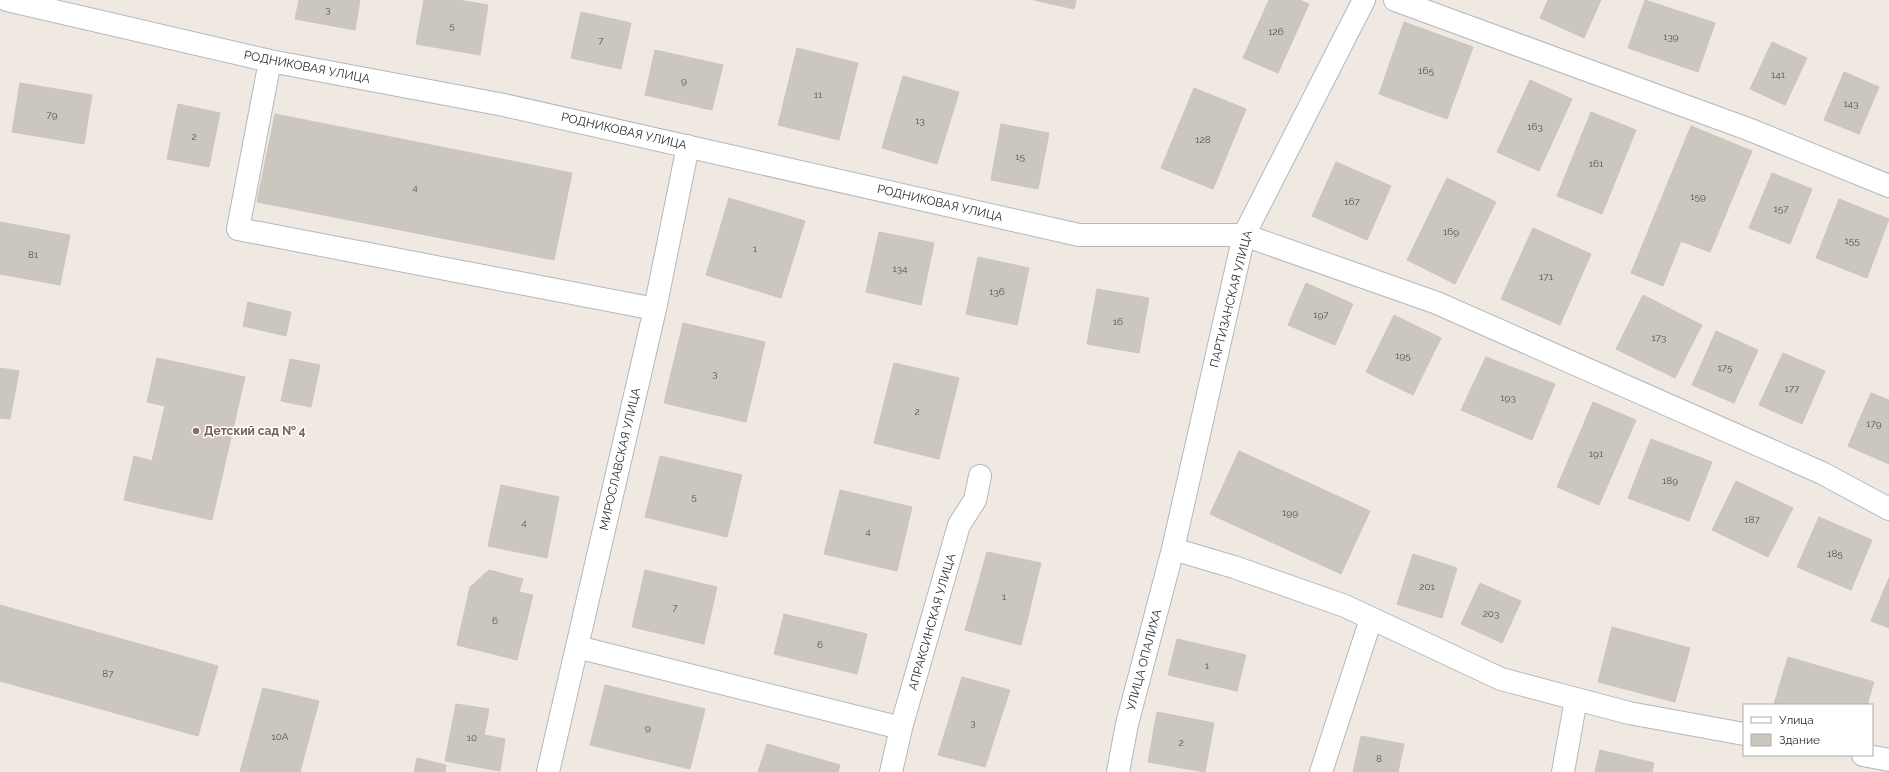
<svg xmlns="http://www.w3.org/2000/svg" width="1889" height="772" viewBox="0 0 1889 772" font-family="Raleway,sans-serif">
<rect width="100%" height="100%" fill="#efe9e1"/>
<!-- building -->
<path fill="#cbc7bf" stroke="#cbc5ba" d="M299,0H360L355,30L295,19Z
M424,0H458L488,5L480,55L416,44Z
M1034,0H1076L1074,9Z
M1269,0H1299L1309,4L1278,73L1243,58Z
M1548,0H1601L1584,38L1540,18Z
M1645,0L1715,23L1698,72L1628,48Z
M581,12L631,23L621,69L571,58Z
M1404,22L1473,47L1447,119L1379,94Z
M1772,42L1807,58L1785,105L1750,89Z
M797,48L858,63L839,140L778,125Z
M655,50L723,65L712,110L645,95Z
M1844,72L1879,87L1859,134L1824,120Z
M903,76L959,92L937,164L882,148Z
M1530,80L1572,99L1539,171L1497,152Z
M20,83L92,95L84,144L12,132Z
M1194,88L1246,109L1213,189L1161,168Z
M178,104L220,113L209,167L167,159Z
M1591,112L1636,130L1602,214L1557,196Z
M275,114L572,173L554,260L257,202Z
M1001,124L1049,133L1038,189L991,180Z
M1691,126L1752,151L1710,252L1681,241L1663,286L1631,273Z
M1336,162L1391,186L1367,240L1312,216Z
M1772,173L1812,189L1790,244L1749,228Z
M1447,178L1496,202L1455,284L1407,260Z
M729,198L805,221L781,298L706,275Z
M1839,199L1889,219L1867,278L1816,258Z
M0,222L70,235L60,285L0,274Z
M1533,228L1591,254L1560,325L1501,299Z
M879,232L934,243L921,305L866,292Z
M978,257L1029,268L1017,325L966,314Z
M1306,283L1353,304L1335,345L1288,325Z
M1097,289L1149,298L1139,353L1087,344Z
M1643,295L1702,325L1675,378L1616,349Z
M248,302L291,312L286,336L243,326Z
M1394,315L1441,338L1413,395L1366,372Z
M683,323L765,342L746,422L664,403Z
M1716,331L1758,350L1734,403L1692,385Z
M1783,353L1825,371L1802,424L1759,405Z
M1486,357L1555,384L1532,440L1461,410Z
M157,358L245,377L212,520L124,500L134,456L152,461L165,406L147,402Z
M290,359L320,365L311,407L281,401Z
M894,363L959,378L939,459L874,443Z
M0,368L19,371L10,419L0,418Z
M1871,393L1889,400V464L1848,446Z
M1593,402L1636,420L1599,505L1557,487Z
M1651,439L1712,462L1689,521L1628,498Z
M1239,451L1370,511L1341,574L1210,514Z
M660,456L742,475L727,537L645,517Z
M1736,481L1793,508L1768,557L1712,530Z
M501,485L559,497L547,558L488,546Z
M840,490L912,507L897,571L824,554Z
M1819,517L1872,540L1851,590L1797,567Z
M987,552L1041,563L1021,645L965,630Z
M1413,554L1457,568L1442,618L1397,604Z
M489,570L523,579L519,592L533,595L517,660L457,645L470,587Z
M645,570L717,587L704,644L632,627Z
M1889,578V628L1871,621Z
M1480,583L1521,601L1502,643L1461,624Z
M0,605L218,666L198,736L0,681Z
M784,614L867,634L857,674L774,654Z
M1612,627L1690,648L1675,702L1598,682Z
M1177,639L1246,655L1237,691L1168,675Z
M1788,657L1874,682L1867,705L1774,704Z
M962,677L1010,690L985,767L938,755Z
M605,685L705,709L690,769L590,745Z
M263,688L319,701L300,772H240Z
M456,704L489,709L484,735L505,739L500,771L445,761Z
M1157,712L1214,723L1205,772L1148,762Z
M1361,736L1404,744L1398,772H1353Z
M767,744L840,765L838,772H758Z
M1600,750L1654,763L1652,772H1595Z
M417,758L446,765L445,772H414Z"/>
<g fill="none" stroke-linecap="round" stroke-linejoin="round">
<defs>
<path id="minor" d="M7,0L270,61L504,105L1079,235H1244L1437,303L1822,473L1889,509
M1395,0L1748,129L1889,186
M270,61L238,229L655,309
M1173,549L1234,567L1345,606L1501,679L1629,713L1744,734
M577,647L901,728
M1863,755L1889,760
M548,772L655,309L688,146
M891,772L901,728L959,525L975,500L980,476
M1118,772L1127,724L1173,549L1244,235L1364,0
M1321,772L1371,619
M1563,772L1576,699"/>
</defs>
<!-- minor casing -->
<use href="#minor" stroke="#b4b7c1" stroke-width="24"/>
<!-- minor -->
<use href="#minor" stroke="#fff" stroke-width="22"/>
</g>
<!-- markers -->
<circle fill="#8d6e63" stroke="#fff" stroke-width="1.5" cx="196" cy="431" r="4"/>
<g text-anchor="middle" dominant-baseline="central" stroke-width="3" stroke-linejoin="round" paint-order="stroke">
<!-- number labels -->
<g font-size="10" fill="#555452">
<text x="328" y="9">3</text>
<text x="452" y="25">5</text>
<text x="1276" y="31">126</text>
<text x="1671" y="36">139</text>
<text x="601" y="40">7</text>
<text x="1426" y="70">165</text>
<text x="1778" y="74">141</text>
<text x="684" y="80">9</text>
<text x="818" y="94">11</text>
<text x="1851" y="103">143</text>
<text x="52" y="114">79</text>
<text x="920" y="120">13</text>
<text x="1535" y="126">163</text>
<text x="194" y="136">2</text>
<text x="1203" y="139">128</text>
<text x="1020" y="156">15</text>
<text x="1596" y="163">161</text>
<text x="415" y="187">4</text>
<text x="1698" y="196">159</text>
<text x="1352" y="201">167</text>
<text x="1781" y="208">157</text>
<text x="1451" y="231">169</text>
<text x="1852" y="240">155</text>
<text x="755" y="248">1</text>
<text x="33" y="254">81</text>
<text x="900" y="268">134</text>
<text x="1546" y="276">171</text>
<text x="997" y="291">136</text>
<text x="1321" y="314">197</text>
<text x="1118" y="321">16</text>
<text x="1659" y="337">173</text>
<text x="1403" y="355">195</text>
<text x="1725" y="367">175</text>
<text x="715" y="373">3</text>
<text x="1792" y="388">177</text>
<text x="1508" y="397">193</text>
<text x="917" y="411">2</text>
<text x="1874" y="423">179</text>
<text x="1596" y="453">191</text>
<text x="1670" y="480">189</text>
<text x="694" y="496">5</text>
<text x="1290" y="512">199</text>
<text x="1752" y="519">187</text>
<text x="524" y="522">4</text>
<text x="868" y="531">4</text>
<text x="1835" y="553">185</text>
<text x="1427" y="586">201</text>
<text x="1004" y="596">1</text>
<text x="675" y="607">7</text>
<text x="1491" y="613">203</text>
<text x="495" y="620">6</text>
<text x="820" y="644">6</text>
<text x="1207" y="665">1</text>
<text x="108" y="673">87</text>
<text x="973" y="722">3</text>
<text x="648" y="727">9</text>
<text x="280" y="736">10А</text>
<text x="472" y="737">10</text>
<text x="1181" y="742">2</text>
<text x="1379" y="758">8</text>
</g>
<!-- street labels -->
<g font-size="12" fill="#2e2e2e" stroke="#fff">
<text transform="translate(307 67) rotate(11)">РОДНИКОВАЯ УЛИЦА</text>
<text transform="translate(624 131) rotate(13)">РОДНИКОВАЯ УЛИЦА</text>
<text transform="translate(940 203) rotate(13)">РОДНИКОВАЯ УЛИЦА</text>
<text transform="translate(1231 299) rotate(-76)">ПАРТИЗАНСКАЯ УЛИЦА</text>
<text transform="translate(620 459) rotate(-77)">МИРОСЛАВСКАЯ УЛИЦА</text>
<text transform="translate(932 622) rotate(-74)">АПРАКСИНСКАЯ УЛИЦА</text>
<text transform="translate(1144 660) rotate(-75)">УЛИЦА ОПАЛИХА</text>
</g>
<!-- education labels -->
<g font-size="12" font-weight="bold" fill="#785e54" stroke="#fff" text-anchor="start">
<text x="204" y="431">Детский сад № 4</text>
</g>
</g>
<!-- legend -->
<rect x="1743" y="704" width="130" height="52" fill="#ffffff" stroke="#ababab"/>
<rect x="1751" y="717" width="20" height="6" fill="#ffffff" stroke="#ababab"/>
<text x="1779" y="724" font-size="12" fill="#2e2e2e">Улица</text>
<rect x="1751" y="734" width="20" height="12" fill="#cbc7bf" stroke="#ababab"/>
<text x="1779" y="744" font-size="12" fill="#2e2e2e">Здание</text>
</svg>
